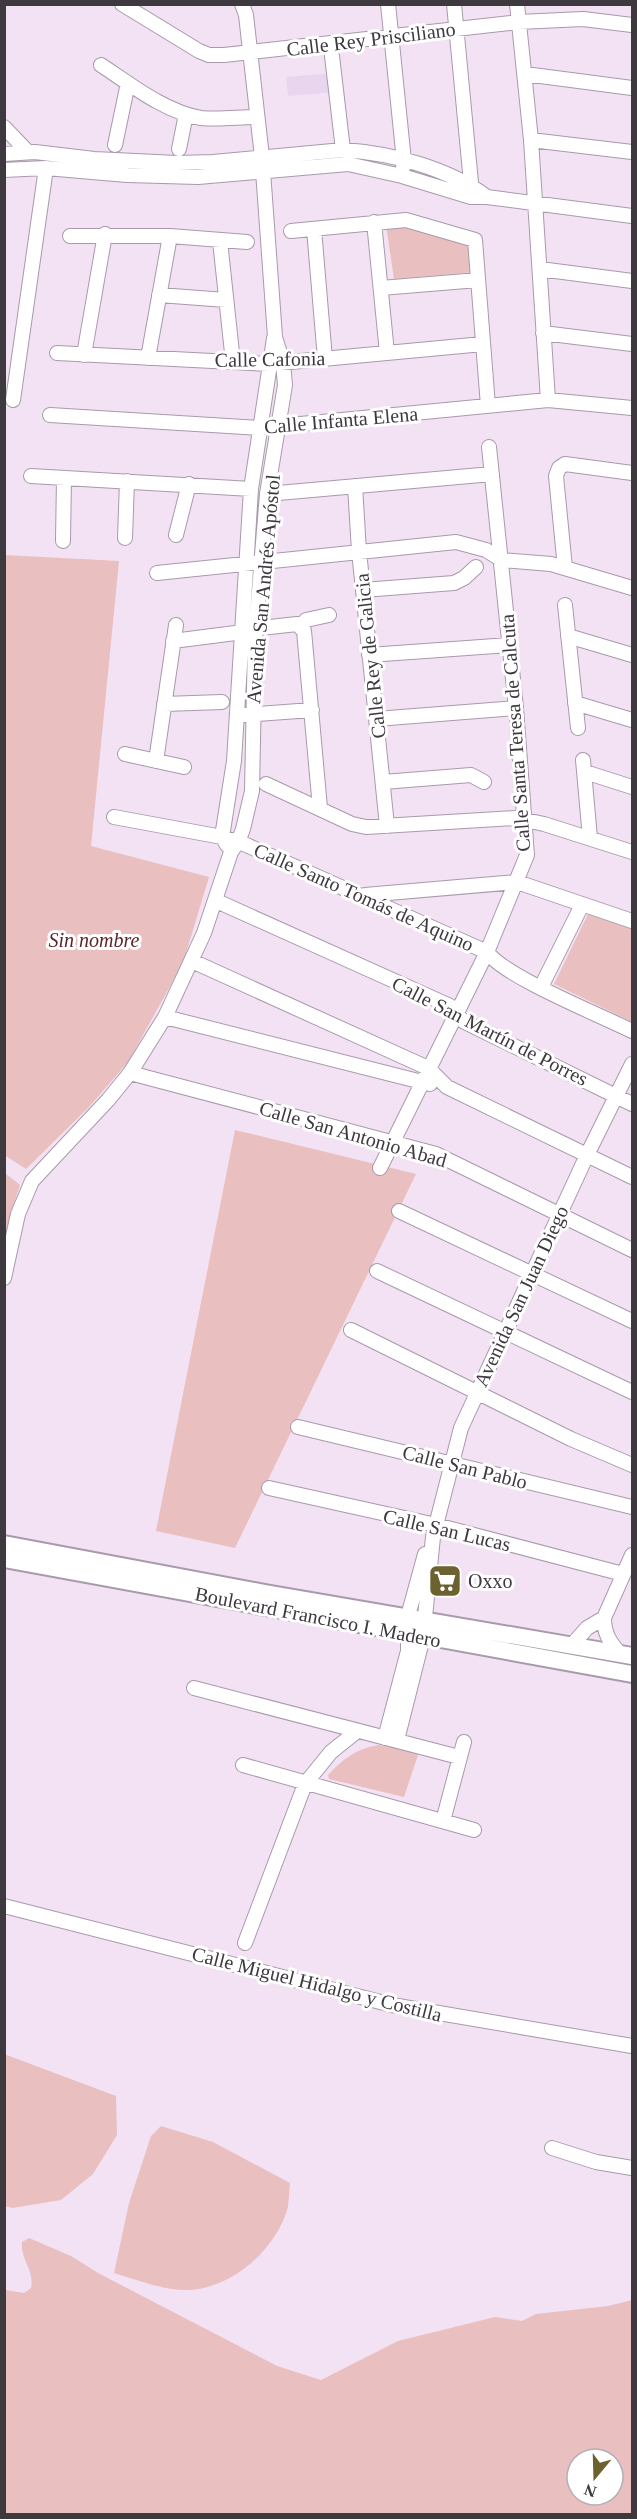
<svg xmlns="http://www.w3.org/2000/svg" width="637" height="2519" viewBox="0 0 637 2519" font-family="Georgia,serif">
<rect width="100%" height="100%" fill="#f2e2f4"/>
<!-- built -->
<path fill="#e9d5ed" d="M333,73L335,92L288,96L286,77Z"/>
<!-- green -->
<path fill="#eabfc0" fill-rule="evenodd" d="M406,223L474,240L476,272L394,279L386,225Z
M5,555L119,561L91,846L209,877L183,963L128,1062L89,1107L26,1169L4,1155Z
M589,912L632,925V1022L554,984Z
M235,1130L416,1174L235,1548L156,1531Z
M5,1173L20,1185L12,1209L5,1255Z
M379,1745L419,1752L404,1797L329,1779L328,1775C343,1759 357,1748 379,1745Z
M4,2054L116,2096L117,2135L93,2174L61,2200L12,2208L5,2206Z
M161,2126L213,2142L290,2183C289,2191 289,2199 288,2207C277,2248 234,2287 190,2290C164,2291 138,2280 114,2273L129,2203L151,2136Z
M29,2238L71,2256L98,2273L277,2366L321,2380L398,2341L495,2317L522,2321L536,2314L608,2306L632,2300V2514H5V2290L24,2293L31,2288C35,2271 20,2259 22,2242ZM577,2459H613V2495H577Z"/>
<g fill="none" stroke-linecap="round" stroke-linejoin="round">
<defs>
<path id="minor" d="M122,4L199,51L209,55H224L519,22L583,19L632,25
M388,4L404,161L403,168
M454,4L472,193
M517,4L531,140L548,400
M332,56L343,150
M101,65C130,84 165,112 201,118C219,120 239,117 257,117
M525,74L632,88
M4,127L28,152
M531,140L632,152
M115,145L128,83
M179,149L186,114
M4,154L35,152L94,159L177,163L213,162L343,150C391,153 448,168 487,197
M4,170L46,168L127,175L198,177L348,164L402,176L471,197H487L632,216
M374,222L387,353
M314,229L325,359
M291,231L406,220L475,240L488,406
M70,236H170L247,242
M220,241L233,362
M540,269L632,281
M381,288L478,280
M159,295L226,300
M543,333L632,344
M57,353L269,364L483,344
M84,355L105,234
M148,358L170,236
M13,400L46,168
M50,415L259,428L548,400L632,408
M31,476L251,489
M355,486L359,551L387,826
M267,494L492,474
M176,535L189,484
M125,538L127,481
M63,541L64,478
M565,568L556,476L559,468L565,464L632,473
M157,573L456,542L486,550L502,560L551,564L632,588
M363,590L454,583L464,578L476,567
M565,605L578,728
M301,626L306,620L329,615
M270,627L297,624L304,631L320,808
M568,636L632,655
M173,641L251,631
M369,655L509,645
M575,703L632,720
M164,704L222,702
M245,715L312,710
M376,719L516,708
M125,754L184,767
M583,760L590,838
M156,761L176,625
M585,772L632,787
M383,782L471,775L484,782
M266,784L352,824L366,827L516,818L544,824L632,852
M114,817L222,837L244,844L487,952C505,977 600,1015 632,1031
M227,845L222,837L234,761L251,489L274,338
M365,895L517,882L632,921
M215,903H221L450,1006L463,1021L632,1104
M192,961L428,1068L447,1087L632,1177
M541,987L582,905
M165,1017L430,1084
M130,1073L436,1154L632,1250
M380,1168L487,952L527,855L516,708L489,447
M399,1211L632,1321
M377,1271L632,1392
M4,1278L18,1214L32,1181L108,1100L130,1073L165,1017L204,933L231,852L238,842L243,829L252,791L255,640L267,494L285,385L283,363L275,337L262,157L246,15L242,4
M351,1330L571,1439L632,1465
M298,1427L632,1507
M269,1488L436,1525L623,1574
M572,1645L587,1628L604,1618
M620,1654C610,1642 604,1634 604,1618L632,1555
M194,1688L459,1757
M385,1738L408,1651V1616L425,1554
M397,1740L423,1637L433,1537L461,1428L587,1155L632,1064
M243,1765L474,1830
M443,1821L464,1742
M4,1906L392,2005L632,2046
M245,1943L305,1784L331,1752L356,1732
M552,2148L596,2162L632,2168"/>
<path id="major" d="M4,1544L265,1593L632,1656
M4,1559L632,1674"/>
</defs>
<!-- minor casing -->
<use href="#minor" stroke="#a89aab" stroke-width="16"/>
<!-- major casing -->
<use href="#major" stroke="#a89aab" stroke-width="20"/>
<!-- minor -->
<use href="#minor" stroke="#fff" stroke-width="14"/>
<!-- major -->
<use href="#major" stroke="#fff" stroke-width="16"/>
</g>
<!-- icons -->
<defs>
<symbol id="supermarket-square" viewBox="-11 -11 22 22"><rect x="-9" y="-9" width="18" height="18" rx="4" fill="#6b622f" stroke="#fff"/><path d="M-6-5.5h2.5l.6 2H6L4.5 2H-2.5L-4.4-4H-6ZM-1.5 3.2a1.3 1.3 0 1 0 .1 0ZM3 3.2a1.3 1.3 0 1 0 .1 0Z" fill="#fff"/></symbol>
</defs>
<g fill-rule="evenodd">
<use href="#supermarket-square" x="426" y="1562" width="38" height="38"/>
</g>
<g text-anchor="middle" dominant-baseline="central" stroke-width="6" stroke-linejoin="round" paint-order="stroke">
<!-- street labels -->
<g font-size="20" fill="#3e383f" stroke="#fff">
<text transform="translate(371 39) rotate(-7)">Calle Rey Prisciliano</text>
<text transform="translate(270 359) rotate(-1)">Calle Cafonia</text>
<text transform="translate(341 420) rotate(-5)">Calle Infanta Elena</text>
<text transform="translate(263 589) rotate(-85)">Avenida San Andrés Apóstol</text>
<text transform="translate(370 656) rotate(-96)">Calle Rey de Galicia</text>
<text transform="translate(515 733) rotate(-94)">Calle Santa Teresa de Calcuta</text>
<text transform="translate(364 897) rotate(24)">Calle Santo Tomás de Aquino</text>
<text transform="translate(490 1031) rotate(27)">Calle San Martín de Porres</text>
<text transform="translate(353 1134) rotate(16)">Calle San Antonio Abad</text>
<text transform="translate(521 1296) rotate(-65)">Avenida San Juan Diego</text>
<text transform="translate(465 1467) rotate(14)">Calle San Pablo</text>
<text transform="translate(447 1530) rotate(13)">Calle San Lucas</text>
<text transform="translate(318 1617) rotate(11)">Boulevard Francisco I. Madero</text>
<text transform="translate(317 1984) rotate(14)">Calle Miguel Hidalgo y Costilla</text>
</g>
<!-- park labels -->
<g font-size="20" font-style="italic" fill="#5a2429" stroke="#fff">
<text x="94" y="940">Sin nombre</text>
</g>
<!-- poi labels -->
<g font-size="20" fill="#3e383f" stroke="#fff" text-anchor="start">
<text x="468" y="1581">Oxxo</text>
</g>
</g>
<!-- border -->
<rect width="637" height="2519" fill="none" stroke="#3e383f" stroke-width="12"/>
<!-- north arrow -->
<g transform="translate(595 2477) rotate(199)"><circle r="28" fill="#ffffff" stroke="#b2afb2" stroke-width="1.5"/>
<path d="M0-4.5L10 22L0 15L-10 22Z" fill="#6b622f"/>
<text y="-9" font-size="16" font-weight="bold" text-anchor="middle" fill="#3e383f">N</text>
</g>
</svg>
